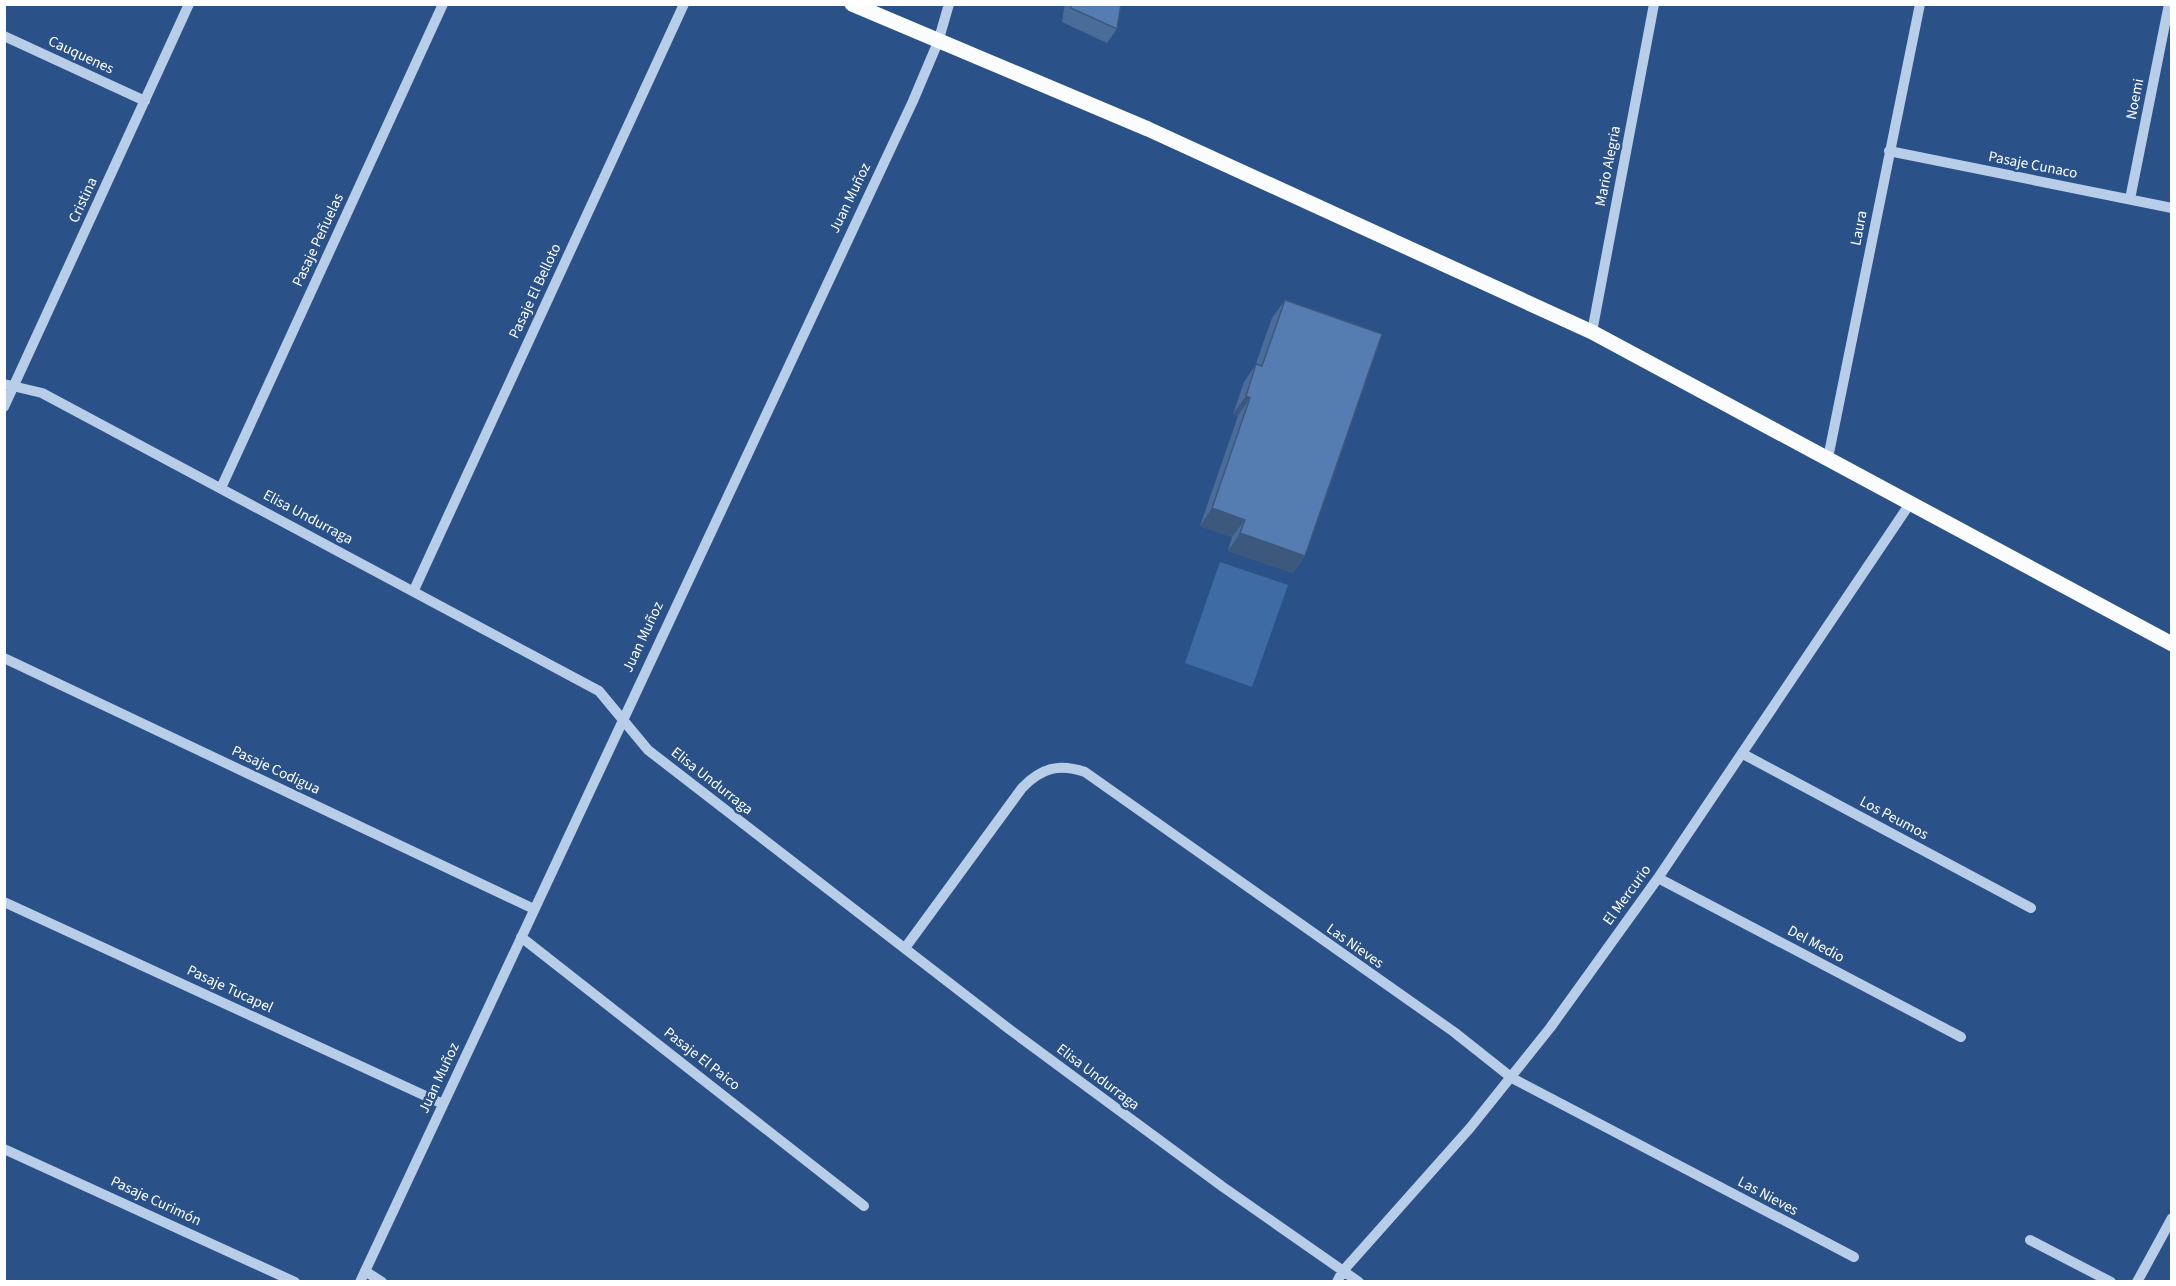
<svg xmlns="http://www.w3.org/2000/svg" width="2176" height="1286" viewBox="0 0 2176 1286" font-family="'Source Sans 3',sans-serif">
<rect width="100%" height="100%" fill="#2a5289"/>
<!-- green -->
<path fill="#3f6ba5" d="M1220,562L1288,585L1252,687L1185,663Z"/>
<g fill="none" stroke-linecap="round" stroke-linejoin="round">
<!-- minor -->
<path stroke="#b8cde8" stroke-width="10" d="M4,36L145,101
M1889,151L2172,208
M2130,199L2169,4
M1592,332L1654,4
M4,384L42,393L599,691L648,750L1009,1029L1223,1187L1359,1282
M4,407L189,4
M1828,458L1920,4
M221,488L443,4
M414,590L684,4
M4,658L534,909
M1743,754L2031,908
M1658,878L1961,1037
M4,902L443,1104
M521,937L864,1206
M905,948L1022,788C1041,768 1059,763 1085,772L1454,1032L1512,1078L1854,1257
M4,1149L295,1282
M2030,1240L2111,1282
M365,1271L382,1282
M360,1282L913,101L938,42L949,4
M1337,1282L1342,1272L1470,1128L1550,1028L1658,878L1911,502
M2137,1282L2172,1218"/>
<!-- major -->
<path stroke="#fafcfe" stroke-width="15" d="M852,4L1148,129L1592,332L2172,644"/>
</g>
<!-- wall -->
<path fill="#4a6c99" d="M1065,4H1121L1117,29L1107,43L1062,22Z
M1285,300L1305,556L1293,573L1228,551L1232,537L1200,526L1238,416L1233,414L1244,382L1255,366L1272,318Z"/>
<!-- shaded-wall -->
<path fill="#3c587d" d="M1246,396L1250,398L1238,416L1233,414Z
M1212,508L1245,520L1232,537L1200,526Z
M1240,533L1305,556L1293,573L1228,551Z"/>
<!-- building -->
<path fill="#567db2" stroke="#3c587d" stroke-width="1.5" d="M1072,4H1121L1117,29L1071,8Z
M1285,300L1382,334L1305,556L1240,533L1245,520L1212,508L1250,398L1246,396L1256,364L1262,366Z"/>
<g text-anchor="middle" dominant-baseline="central" stroke-width="5" stroke-linejoin="round" paint-order="stroke">
<!-- street labels -->
<g font-size="15" fill="#fff" stroke="#2a5289">
<text transform="translate(81 55) rotate(25)">Cauquenes</text>
<text transform="translate(2135 99) rotate(-79)">Noemi</text>
<text transform="translate(2033 165) rotate(11)">Pasaje Cunaco</text>
<text transform="translate(1608 166) rotate(-79)">Mario Alegria</text>
<text transform="translate(850 198) rotate(-64)">Juan Muñoz</text>
<text transform="translate(83 200) rotate(-65)">Cristina</text>
<text transform="translate(1859 228) rotate(-79)">Laura</text>
<text transform="translate(318 240) rotate(-65)">Pasaje Peñuelas</text>
<text transform="translate(535 291) rotate(-65)">Pasaje El Belloto</text>
<text transform="translate(308 517) rotate(28)">Elisa Undurraga</text>
<text transform="translate(643 637) rotate(-65)">Juan Muñoz</text>
<text transform="translate(276 770) rotate(25)">Pasaje Codigua</text>
<text transform="translate(712 781) rotate(38)">Elisa Undurraga</text>
<text transform="translate(1894 818) rotate(28)">Los Peumos</text>
<text transform="translate(1627 895) rotate(-54)">El Mercurio</text>
<text transform="translate(1816 944) rotate(28)">Del Medio</text>
<text transform="translate(1355 946) rotate(35)">Las Nieves</text>
<text transform="translate(230 989) rotate(25)">Pasaje Tucapel</text>
<text transform="translate(702 1059) rotate(38)">Pasaje El Paico</text>
<text transform="translate(1098 1077) rotate(37)">Elisa Undurraga</text>
<text transform="translate(439 1078) rotate(-65)">Juan Muñoz</text>
<text transform="translate(1768 1196) rotate(28)">Las Nieves</text>
<text transform="translate(156 1201) rotate(25)">Pasaje Curimón</text>
</g>
</g>
<!-- border -->
<rect width="2176" height="1286" fill="none" stroke="#ffffff" stroke-width="12"/>
</svg>
